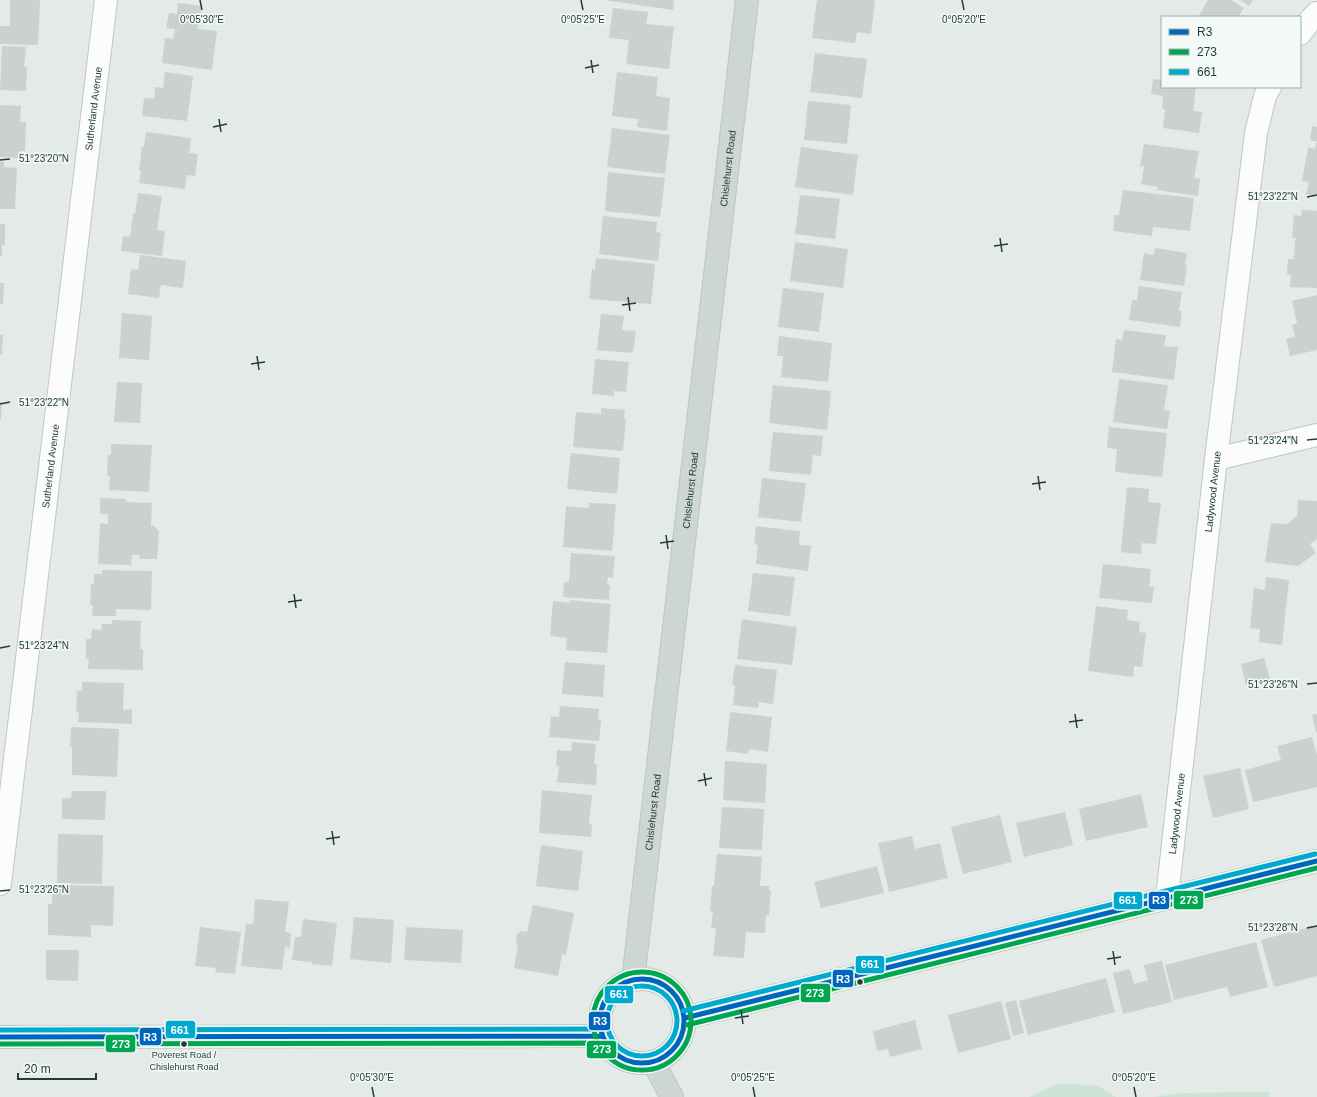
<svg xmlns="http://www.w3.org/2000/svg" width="1317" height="1097" viewBox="0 0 1317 1097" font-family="Arial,sans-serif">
<rect width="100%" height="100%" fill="#e4eae7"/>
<!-- green -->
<path fill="#cde3d5" d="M1060,1083L1099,1086L1116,1097H1029Z
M1269,1092V1097H1154L1180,1093Z"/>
<!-- building -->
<path fill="#cbd1cf" d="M10,0H40L38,45L0,44V26H10Z
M604,0H674L673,10Z
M817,0H875L871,34L857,32L855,43L812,38Z
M1208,0H1231L1244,8L1238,17H1198Z
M1240,0H1253L1249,6Z
M178,3L202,6L198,29L217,31L212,70L162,63L165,38L173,39L175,29L166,28L169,13L177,14Z
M613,8L648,12L646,24L674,27L669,69L626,64L629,40L609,38Z
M2,46L26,47L24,67H27L26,91L0,90Z
M815,53L867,59L862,98L810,92Z
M165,72L193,76L187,121L142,116L144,98L154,99L155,87L163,88Z
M617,72L658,77L656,96L670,98L667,131L637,127L638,119L612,116Z
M1153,79L1162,80V87H1196L1193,111L1202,112L1199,133L1163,128L1165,109H1162L1163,96L1151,94Z
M808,101L851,105L847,144L804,140Z
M0,105L21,106L20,122H26L25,151H19L18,158L0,157Z
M1312,126L1317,127V142L1310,140Z
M612,128L670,135L665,174L607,167Z
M146,132L191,138L189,153L198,154L195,176L187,175L185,189L139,183L141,171H139L142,146L144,147Z
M1316,143H1317V196L1306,194L1309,182L1302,181L1308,147L1315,149Z
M1144,144L1199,151L1194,178L1200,179L1198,196L1157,190L1158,187L1141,184L1144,166H1140Z
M801,147L858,155L853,195L795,187Z
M0,162H4V167L17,168L15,209H0Z
M608,172L665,178L660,217L605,211Z
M1123,190L1194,198L1190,231L1153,227L1152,236L1113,231L1115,215H1119Z
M138,193L162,196L157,230L165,231L162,256L121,251L123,236L130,237L133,214H135Z
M800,195L840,199L835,239L795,234Z
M1302,210L1317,211V288L1290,287L1291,275L1287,274L1288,259H1294L1295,241L1297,238H1292L1294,215L1301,216Z
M603,216L657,222L656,232L661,233L658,261L599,254Z
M0,224H5V245H2V256H0Z
M795,242L848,249L843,288L790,281Z
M1155,248L1187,253L1185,265H1187L1184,286L1140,280L1144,253L1154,255Z
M140,255L186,261L183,288L161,285L159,298L128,294L131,269L138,270Z
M596,258L655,264L651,304L589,299L592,269L595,270Z
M0,283H4L3,304H0Z
M1139,286L1182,292L1179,311H1182L1180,327L1129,320L1132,300H1137Z
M783,288L824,293L819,332L778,327Z
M1317,295V350L1290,356L1286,339L1295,337L1292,325L1297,323L1292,301Z
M122,313L152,316L149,360L119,358Z
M601,314L624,316L622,330L636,331L633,353L597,350Z
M1124,330L1166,335L1164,346L1178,347L1174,380L1112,372L1116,339L1122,340Z
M0,335H3L2,354L0,355Z
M779,336L832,343L828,382L781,377L783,356H777Z
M595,359L629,362L626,392L614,391V396L592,394Z
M1119,379L1168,385L1164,410L1170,411L1167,429L1113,422Z
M117,382L142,383L140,423L114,422Z
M773,385L831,391L827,430L769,423Z
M0,402H2L1,419H0Z
M601,408L625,410L624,419H626L623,451L573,447L576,412L601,414Z
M1109,427L1167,433L1162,477L1115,472L1117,449L1107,448Z
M773,432L823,436L821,456L813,455L811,475L769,471Z
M111,444L152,445L149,492L109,490L110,476L107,475L108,455H111Z
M571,453L620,458L617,494L567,489Z
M762,478L806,483L801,522L758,517Z
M1127,487L1149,489L1148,502L1161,503L1156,544L1142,543L1141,554L1121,552Z
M100,498L126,499V502L152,503L151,526H154L159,532L157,559H139L140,555H132L131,565L98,564L100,523L108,524V514H100Z
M1298,500L1317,501V539L1310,544L1316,553L1298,566L1265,562L1271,523L1287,524L1297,516Z
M589,503L616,504L612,551L563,547L566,506L589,508Z
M756,526L800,531L799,545L811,546L808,571L756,564L758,545L754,544Z
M571,553L615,556L613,578L608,577L607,585H610L609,600L563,597L564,582H569Z
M1103,564L1151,569L1149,587H1154L1152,603L1099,598Z
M102,570L152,571L151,610L116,609V616H92L93,605H90L91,584H94V574H102Z
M753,573L795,577L790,616L748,611Z
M1266,577L1289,580L1282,645L1259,642L1260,629L1250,628L1254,588L1265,590Z
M570,600L611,604L607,653L566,650L567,638L550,636L553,601L570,603Z
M1096,606L1128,610L1127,620L1140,622L1139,632L1146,633L1142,667L1134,666L1133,677L1088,671Z
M742,619L797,627L792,665L737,659Z
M112,620L141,621L140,649H143V670L88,669L89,659H86V639H91L92,629L101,630L102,624H112Z
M1264,658L1270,679L1246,685L1241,664Z
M565,662L605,665L603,697L562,694Z
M735,665L777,670L773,704L759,702L758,708L733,705L735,685H732Z
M82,682L124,683L123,710L132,709V724L78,722L79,712H76L77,691H82Z
M560,706L599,709L598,720H601L599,741L549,737L551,716L559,717Z
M730,712L772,717L768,752L749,749L748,754L726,751Z
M1317,714V732H1316L1312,715Z
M71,727L119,729L117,777L72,775V747H70Z
M1312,737L1317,755V787L1253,802L1245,770L1281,760L1277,746Z
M572,742L596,744L594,764L597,765L596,785L557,782L559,766H556L557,750L571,751Z
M725,761L767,764L765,803L723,800Z
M1240,768L1249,809L1213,818L1203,776Z
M542,790L592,795L589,824H592L591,837L539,833Z
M72,791H106L105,820L62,819V799L71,798Z
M1141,794L1148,827L1086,841L1079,809Z
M722,807L764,809L762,850L719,848Z
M1065,812L1073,845L1024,857L1016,823Z
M1000,815L1012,862L963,874L951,827Z
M58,834L103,835L102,884L57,883Z
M912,836L915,849L940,843L948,878L889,892L878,843Z
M541,845L583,851L578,891L536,886Z
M717,854L762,857L760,886H769V890L771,891L769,915H766L765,933L746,932L744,958L713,956L716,928H711L713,911H710L712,886H714Z
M877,866L884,893L821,908L814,882Z
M52,885L114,886L113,926L91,925V937L48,935V904H52Z
M255,899L289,902L285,932L291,933L290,948L285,947L282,970L241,966L246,924H253Z
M533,905L574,913L566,955L562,954L558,976L514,968L518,946L516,943L517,934L521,931L527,932Z
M354,917L394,920L391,963L350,959Z
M303,919L337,923L332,966L312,964V962L292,960L295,937H301Z
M1317,925V976L1274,987L1261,940Z
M200,927L241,932L235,974L215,972L216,968L195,966Z
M406,927L463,930L461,963L404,960Z
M1256,942L1268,987L1230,997L1227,987L1174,1000L1165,965Z
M46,950H79L78,981L46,980Z
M1162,961L1172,1002L1123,1014L1113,973L1130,969L1134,984L1148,980L1144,965Z
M1106,978L1115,1012L1028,1035L1019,1001Z
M1016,1000L1024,1033L1013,1036L1005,1003Z
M1001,1001L1011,1039L958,1053L948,1015Z
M915,1020L922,1049L890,1057L888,1049L877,1051L873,1031Z"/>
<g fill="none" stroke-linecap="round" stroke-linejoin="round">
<defs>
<g id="minor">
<path d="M1300,34L1311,19L1317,13"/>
<path d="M1216,459L1317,435"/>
<path id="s1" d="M0,884L106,0"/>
<path id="s2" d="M1167,898L1216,459L1256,133L1265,96L1270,87"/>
<path d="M685,1018L1317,861"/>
<path d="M0,1037L602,1036"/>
</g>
<g id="major">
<circle cx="642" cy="1021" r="42"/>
<path id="s3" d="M633,980L747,0"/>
<path d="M653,1062L672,1097"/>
</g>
</defs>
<!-- minor casing -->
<use href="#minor" stroke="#c1c7c5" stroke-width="24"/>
<!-- major casing -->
<use href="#major" stroke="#bdc6c3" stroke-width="24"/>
<!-- minor -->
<use href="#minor" stroke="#fbfcfb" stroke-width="22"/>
<!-- major -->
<use href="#major" stroke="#ced6d3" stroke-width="22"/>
<defs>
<path id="bus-1" d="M600 1021a42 42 0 1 1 84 0a42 42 0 1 1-84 0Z
M685,1018L1317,861
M0,1037L602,1036"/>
<path id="bus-2" d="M593 1021a49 49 0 1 1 98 0a49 49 0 1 1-98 0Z
M687,1025L1317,868
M0,1044L602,1043"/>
<path id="bus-3" d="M607 1021a35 35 0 1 1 70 0a35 35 0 1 1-70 0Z
M683,1011L1315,854
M0,1030L602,1029"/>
</defs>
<!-- bus-1 casing -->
<use href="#bus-1" stroke="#f3f9f6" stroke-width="8"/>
<!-- bus-2 casing -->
<use href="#bus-2" stroke="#f3f9f6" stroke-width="8"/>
<!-- bus-3 casing -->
<use href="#bus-3" stroke="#f3f9f6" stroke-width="8"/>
<!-- bus-1 -->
<use href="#bus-1" stroke="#0065bd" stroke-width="5"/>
<!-- bus-2 -->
<use href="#bus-2" stroke="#00a651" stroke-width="5"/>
<!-- bus-3 -->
<use href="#bus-3" stroke="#00a9ce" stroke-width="5"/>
</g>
<!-- ticks -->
<path fill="none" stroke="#223d38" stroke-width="1.5" d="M200,0L202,10M581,0L583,10M962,0L964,10M591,60L593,73M585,68L599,65M219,119L221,132M213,127L227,124M0,160L10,159M1307,197L1317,195M1000,238L1002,252M994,246L1008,244M628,297L630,311M622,305L636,303M257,356L259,370M251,364L265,362M0,404L10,402M1307,440L1317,439M1038,476L1040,490M1032,484L1046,482M666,535L668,549M660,543L674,541M294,594L296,608M288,602L302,600M0,648L10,646M1307,684L1317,683M1075,714L1077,728M1069,722L1083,720M704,773L706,786M698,781L712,778M332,831L334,845M326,839L340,837M0,891L10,890M1307,928L1317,926M1113,951L1115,965M1107,959L1121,957M741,1010L743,1024M735,1018L749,1016M372,1087L374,1097M753,1087L755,1097M1134,1087L1136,1097"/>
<!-- markers -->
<g fill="#223d38" stroke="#f3f9f6" stroke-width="1.5">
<circle cx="860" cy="982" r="3.5"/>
<circle cx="184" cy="1044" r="3.5"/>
</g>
<g text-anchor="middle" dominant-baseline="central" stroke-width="3" stroke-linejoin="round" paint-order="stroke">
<!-- bus labels -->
<g font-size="9" fill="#223d38" stroke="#f3f9f6">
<text x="184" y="1055">Poverest Road /<tspan x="184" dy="12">Chislehurst Road</tspan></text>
</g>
<!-- street labels -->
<g font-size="10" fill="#223d38" stroke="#f3f9f6">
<text stroke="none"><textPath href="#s1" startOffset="781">Sutherland Avenue</textPath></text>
<text stroke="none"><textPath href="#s3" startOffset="817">Chislehurst Road</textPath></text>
<text stroke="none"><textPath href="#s1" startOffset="421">Sutherland Avenue</textPath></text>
<text stroke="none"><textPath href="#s3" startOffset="493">Chislehurst Road</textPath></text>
<text stroke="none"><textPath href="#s2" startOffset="409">Ladywood Avenue</textPath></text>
<text stroke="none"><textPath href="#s3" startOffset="169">Chislehurst Road</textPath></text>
<text stroke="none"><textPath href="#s2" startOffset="85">Ladywood Avenue</textPath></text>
</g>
</g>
<g font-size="10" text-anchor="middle" fill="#223d38" stroke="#f3f9f6" stroke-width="3" stroke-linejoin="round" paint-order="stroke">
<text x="202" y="23">0°05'30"E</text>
<text x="583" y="23">0°05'25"E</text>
<text x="964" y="23">0°05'20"E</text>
<text x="44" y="162">51°23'20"N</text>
<text x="1273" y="200">51°23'22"N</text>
<text x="44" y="406">51°23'22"N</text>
<text x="1273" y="444">51°23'24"N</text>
<text x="44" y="649">51°23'24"N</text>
<text x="1273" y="688">51°23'26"N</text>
<text x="44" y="893">51°23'26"N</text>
<text x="1273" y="931">51°23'28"N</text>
<text x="372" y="1081">0°05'30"E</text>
<text x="753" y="1081">0°05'25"E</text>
<text x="1134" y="1081">0°05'20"E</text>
</g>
<g stroke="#f3f9f6" stroke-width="1.5">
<rect x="1173" y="890" width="31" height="20" rx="4" fill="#00a651"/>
<rect x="1148" y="891" width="22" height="19" rx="4" fill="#0065bd"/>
<rect x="1113" y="891" width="30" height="19" rx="4" fill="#00a9ce"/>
<rect x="855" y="955" width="30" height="19" rx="4" fill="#00a9ce"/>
<rect x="832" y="969" width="22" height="19" rx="4" fill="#0065bd"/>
<rect x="800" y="983" width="31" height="20" rx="4" fill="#00a651"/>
<rect x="604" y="985" width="30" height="19" rx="4" fill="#00a9ce"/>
<rect x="588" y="1011" width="23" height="20" rx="4" fill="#0065bd"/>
<rect x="165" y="1020" width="31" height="19" rx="4" fill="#00a9ce"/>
<rect x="139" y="1027" width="23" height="19" rx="4" fill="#0065bd"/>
<rect x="105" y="1034" width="31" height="19" rx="4" fill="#00a651"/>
<rect x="586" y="1040" width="31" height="19" rx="4" fill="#00a651"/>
</g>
<g font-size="11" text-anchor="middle" font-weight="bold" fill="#fff">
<text x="1189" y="904">273</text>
<text x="1159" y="904">R3</text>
<text x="1128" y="904">661</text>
<text x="870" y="968">661</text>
<text x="843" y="983">R3</text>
<text x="815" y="997">273</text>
<text x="619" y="998">661</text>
<text x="600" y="1025">R3</text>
<text x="180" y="1034">661</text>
<text x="150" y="1041">R3</text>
<text x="121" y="1048">273</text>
<text x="602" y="1053">273</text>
</g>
<!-- legend -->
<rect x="1161" y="16" width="140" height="72" fill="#f3f9f6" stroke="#9faeaa"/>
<rect x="1169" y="29" width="20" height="6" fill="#0065bd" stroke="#9faeaa"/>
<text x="1197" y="36" font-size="12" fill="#223d38">R3</text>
<rect x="1169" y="49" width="20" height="6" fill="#00a651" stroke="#9faeaa"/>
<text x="1197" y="56" font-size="12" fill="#223d38">273</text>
<rect x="1169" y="69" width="20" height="6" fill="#00a9ce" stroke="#9faeaa"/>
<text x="1197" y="76" font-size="12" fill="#223d38">661</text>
<!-- scale -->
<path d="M18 1073v6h78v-6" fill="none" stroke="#223d38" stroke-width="2"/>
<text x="24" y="1073" font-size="12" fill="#223d38" stroke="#f3f9f6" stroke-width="3" paint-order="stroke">20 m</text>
</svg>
